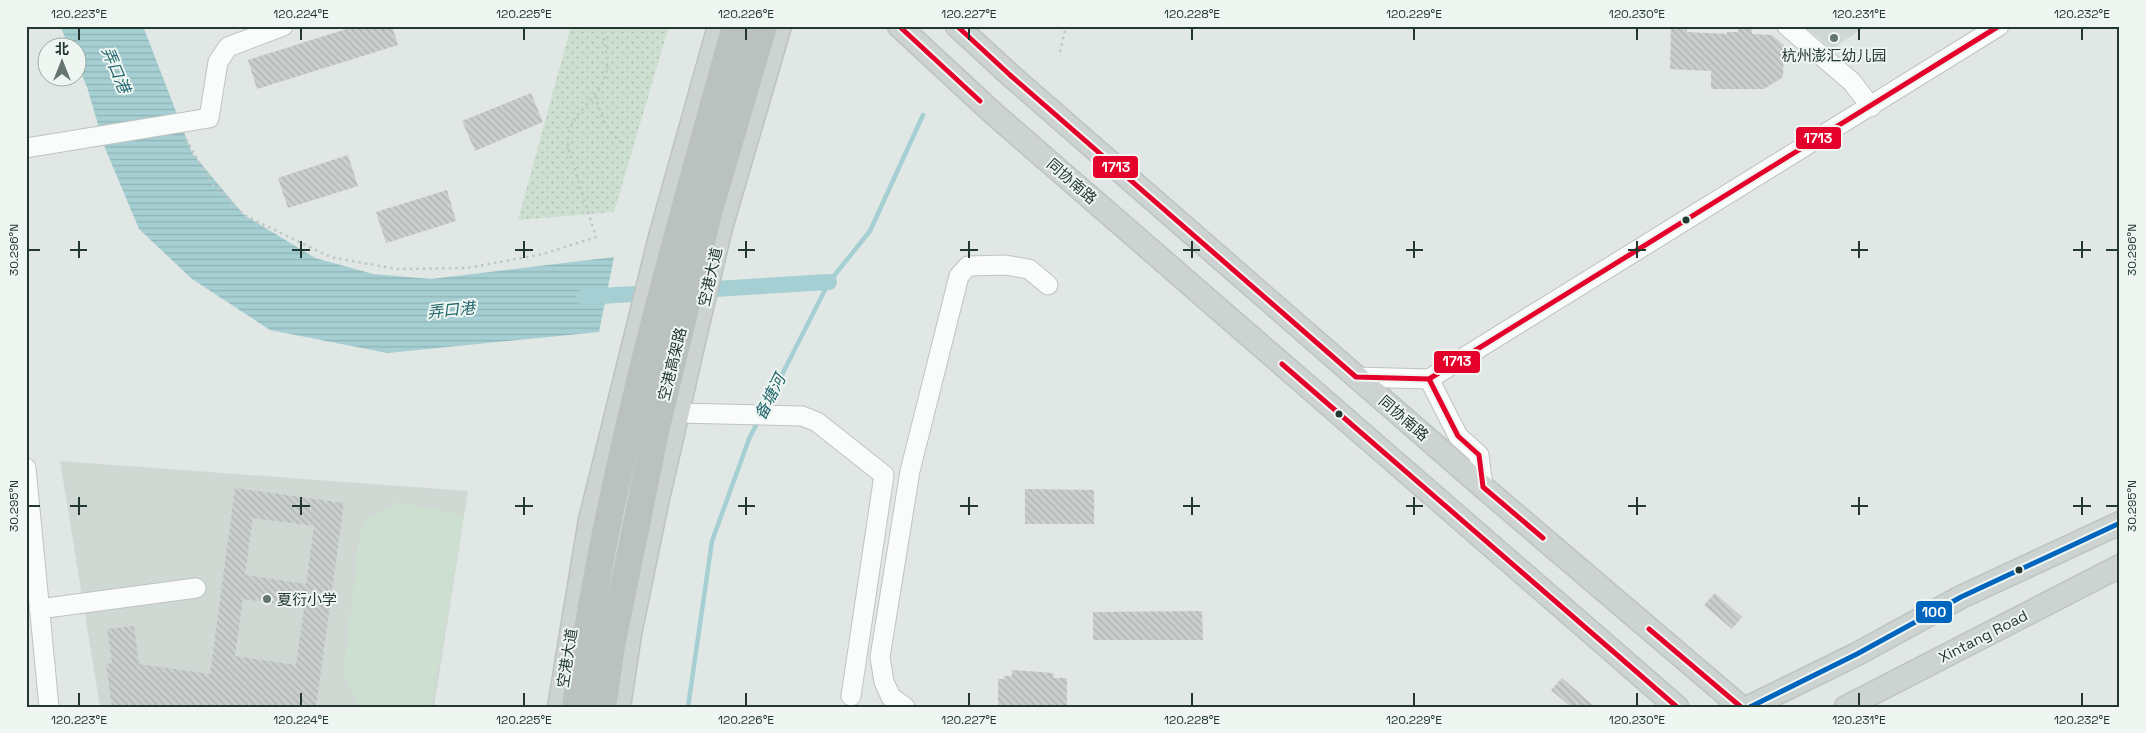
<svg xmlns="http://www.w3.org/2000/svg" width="2146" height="733" viewBox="0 0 2146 733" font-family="'Space Grotesk','Noto Sans SC',sans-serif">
<defs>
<pattern id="park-dots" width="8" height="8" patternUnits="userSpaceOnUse" patternTransform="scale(1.25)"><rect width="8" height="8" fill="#ccdfd0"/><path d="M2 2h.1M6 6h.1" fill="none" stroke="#afc0b3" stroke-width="1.8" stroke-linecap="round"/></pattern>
<pattern id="water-rules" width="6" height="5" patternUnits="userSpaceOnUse" patternTransform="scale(1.25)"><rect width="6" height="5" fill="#a5cfd2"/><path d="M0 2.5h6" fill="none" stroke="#8eb2b5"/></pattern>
<pattern id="building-back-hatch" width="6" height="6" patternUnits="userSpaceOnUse" patternTransform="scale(1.25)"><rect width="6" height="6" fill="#cacfcd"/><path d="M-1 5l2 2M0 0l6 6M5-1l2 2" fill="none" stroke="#adb2b0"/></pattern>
</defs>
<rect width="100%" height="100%" fill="#e1e7e4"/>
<!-- built -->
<path fill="#d0d8d4" d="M1804,26H1866L1832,49Z
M60,461L468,491L434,707H100Z"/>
<!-- park -->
<path fill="url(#park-dots)" d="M571,26H669L614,212L518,220Z"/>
<!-- garden -->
<path fill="#ccdfd0" d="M397,502L464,515L431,707H361L343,676L360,534L369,518Z"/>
<!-- water -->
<path fill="url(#water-rules)" d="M60,26H143L192,153L244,215L315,258L373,274L431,279L614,257L599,332L387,353L270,330L192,279L139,229L105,148L87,87L78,66V48L69,47Z"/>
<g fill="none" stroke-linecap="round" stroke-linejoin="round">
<!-- stream -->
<path stroke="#a5cfd2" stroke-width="4.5" d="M764,410L829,282L870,231L923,115
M688,707L712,541L749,439L759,419"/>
<!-- canal -->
<path stroke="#a5cfd2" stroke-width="16" d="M584,297L829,282"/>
</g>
<!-- building -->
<path fill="url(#building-back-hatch)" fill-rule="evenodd" d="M356,26H392L398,45L257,89L248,60Z
M1671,26H1687V32L1727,34V32H1738V26H1752V34L1772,35L1784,45L1783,77L1764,89H1711V71L1670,69Z
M531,93L543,122L475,151L462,121Z
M348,155L358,186L288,208L278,178Z
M447,190L456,221L386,243L376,212Z
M235,488L344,503L316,707H112L106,664L112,663L107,629L134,626L139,664L210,674ZM253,518L314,526L306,584L245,575ZM243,599L304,607L296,665L235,656Z
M1025,489L1094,490V524H1025Z
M1715,593L1742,617L1732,629L1704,605Z
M1202,611L1203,640H1093V612Z
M1012,670L1054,673L1053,678H1067V707H998V679H1004V676H1012Z
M1562,678L1595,707H1571L1551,690Z"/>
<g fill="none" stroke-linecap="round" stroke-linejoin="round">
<defs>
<path id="minor" d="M1787,26L1852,82L1871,107
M26,148L209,118L218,62L228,47L283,26
M1356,377L1429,379L1999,26
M1429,379L1458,436L1479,455L1483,487
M677,413L802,416L817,422L884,475L851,696
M26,468L49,707
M39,609L196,588
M905,707L891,697L884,682L880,657L910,471L959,276L968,266L1005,265L1029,269L1048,285"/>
<path id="major" d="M899,26L994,114L1677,707
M957,26L1010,75L1483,487L1741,707
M559,707L590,520L661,233L719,26
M619,707L630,634L657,503L699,320L721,228L780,26
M1749,707L1857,654L1961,597L2120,523
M1846,707L2120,566"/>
<path id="highway" d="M575,707C607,476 672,250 735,26
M603,707L612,646L657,427L709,213L764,26"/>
</defs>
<!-- minor casing -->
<use href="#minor" stroke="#bec4c1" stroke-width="21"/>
<!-- major casing -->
<use href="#major" stroke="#bcc3c0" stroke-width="25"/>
<!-- highway casing -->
<use href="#highway" stroke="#bcc3c0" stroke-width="29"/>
<!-- path -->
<path stroke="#bfc7c4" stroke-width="2.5" stroke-dasharray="2.5 4" stroke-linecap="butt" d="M1060,52L1066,26
M595,96C600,112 606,132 621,142
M186,139L209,180L244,215L330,257L397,269L467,268L543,254L596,237L568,148C568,143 567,137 569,132C575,111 598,98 605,77C610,60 604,43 602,26"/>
<!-- minor -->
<use href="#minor" stroke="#fafbfb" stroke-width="19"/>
<!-- major -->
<use href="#major" stroke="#cdd3d1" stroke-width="22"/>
<!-- highway -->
<use href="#highway" stroke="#bac1be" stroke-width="26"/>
<defs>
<path id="bus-1" d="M899,26L980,101
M957,26L1010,75L1356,377L1429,379L1999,26
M1282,364L1677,707
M1429,379L1458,436L1479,455L1483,487L1543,538
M1649,629L1741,707"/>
<path id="bus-2" d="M1750,707L1857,654L1961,597L2120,523"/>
</defs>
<!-- bus-1 casing -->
<use href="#bus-1" stroke="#eff6f2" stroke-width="9"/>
<!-- bus-2 casing -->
<use href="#bus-2" stroke="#eff6f2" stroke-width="9"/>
<!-- bus-1 -->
<use href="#bus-1" stroke="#e4002b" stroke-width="5"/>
<!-- bus-2 -->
<use href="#bus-2" stroke="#0065bd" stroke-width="5"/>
</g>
<!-- ticks -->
<path fill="none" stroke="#223730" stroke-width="2" d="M79,28V40M301,28V40M524,28V40M746,28V40M969,28V40M1192,28V40M1414,28V40M1637,28V40M1859,28V40M2082,28V40M79,241V258M301,241V258M524,241V258M746,241V258M969,241V258M1192,241V258M1414,241V258M1637,241V258M1859,241V258M2082,241V258M28,250H40M70,250H87M292,250H310M515,250H533M738,250H755M960,250H978M1183,250H1200M1406,250H1423M1628,250H1646M1851,250H1868M2073,250H2091M2106,250H2118M79,497V515M301,497V515M524,497V515M746,497V515M969,497V515M1192,497V515M1414,497V515M1637,497V515M1859,497V515M2082,497V515M28,506H40M70,506H87M292,506H310M515,506H533M738,506H755M960,506H978M1183,506H1200M1406,506H1423M1628,506H1646M1851,506H1868M2073,506H2091M2106,506H2118M79,693V706M301,693V706M524,693V706M746,693V706M969,693V706M1192,693V706M1414,693V706M1637,693V706M1859,693V706M2082,693V706"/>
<!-- markers -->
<g fill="#65756f" stroke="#eff6f2" stroke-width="2">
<circle cx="1834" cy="38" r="5"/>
<circle cx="267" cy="599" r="5"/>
</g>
<g fill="#223730" stroke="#eff6f2" stroke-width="2">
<circle cx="1686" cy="220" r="4.5"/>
<circle cx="1339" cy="414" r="4.5"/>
<circle cx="2019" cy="570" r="4.5"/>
</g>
<g text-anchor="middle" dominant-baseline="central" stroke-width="4" stroke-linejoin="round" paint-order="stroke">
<!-- poi labels -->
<g font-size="15" fill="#223730" stroke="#eff6f2">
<text x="1834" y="55">杭州澎汇幼儿园</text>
<text x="277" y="599" text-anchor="start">夏衍小学</text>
</g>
<!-- street labels -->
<g font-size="15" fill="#223730" stroke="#eff6f2">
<text transform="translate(1072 181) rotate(41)">同协南路</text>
<text transform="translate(710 277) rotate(-77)">空港大道</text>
<text transform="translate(672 364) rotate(-76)">空港高架路</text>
<text transform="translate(1404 418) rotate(41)">同协南路</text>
<text transform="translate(1983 636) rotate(-27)">Xintang Road</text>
<text transform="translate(567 658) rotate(-81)">空港大道</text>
</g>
<!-- water labels -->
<g font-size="16" font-style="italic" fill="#22676d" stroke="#eff6f2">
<text transform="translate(116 70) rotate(67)">弄口港</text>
<text transform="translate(451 310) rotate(-6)">弄口港</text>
<text transform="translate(770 397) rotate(-63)">备塘河</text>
</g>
</g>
<g stroke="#eff6f2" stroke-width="2">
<rect x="1795" y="126" width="47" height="24" rx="5" fill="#e4002b"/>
<rect x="1092" y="155" width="47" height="24" rx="5" fill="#e4002b"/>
<rect x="1433" y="350" width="48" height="24" rx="5" fill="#e4002b"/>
<rect x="1915" y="600" width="38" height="24" rx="5" fill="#0065bd"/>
</g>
<g font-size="14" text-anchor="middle" font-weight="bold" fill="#fff">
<text x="1818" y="143">1713</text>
<text x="1116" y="172">1713</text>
<text x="1457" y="366">1713</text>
<text x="1934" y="617">100</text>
</g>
<!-- border -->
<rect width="2146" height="733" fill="none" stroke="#eff6f2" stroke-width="55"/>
<!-- north arrow -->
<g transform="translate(62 62)"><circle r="24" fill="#eff6f2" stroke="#9daaa4"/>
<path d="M0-4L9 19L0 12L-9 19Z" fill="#65756f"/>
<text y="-8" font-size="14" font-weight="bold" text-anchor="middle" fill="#223730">北</text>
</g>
<rect x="28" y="28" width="2090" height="678" fill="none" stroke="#223730" stroke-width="2"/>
<g font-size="12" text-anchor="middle" fill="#223730">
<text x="79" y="18">120.223°E</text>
<text x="301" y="18">120.224°E</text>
<text x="524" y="18">120.225°E</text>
<text x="746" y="18">120.226°E</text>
<text x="969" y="18">120.227°E</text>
<text x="1192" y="18">120.228°E</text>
<text x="1414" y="18">120.229°E</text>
<text x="1637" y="18">120.230°E</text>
<text x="1859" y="18">120.231°E</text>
<text x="2082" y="18">120.232°E</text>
<text transform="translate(14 250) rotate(-90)" y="4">30.296°N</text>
<text transform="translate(2132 250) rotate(-90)" y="4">30.296°N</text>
<text transform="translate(14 506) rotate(-90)" y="4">30.295°N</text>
<text transform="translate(2132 506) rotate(-90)" y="4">30.295°N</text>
<text x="79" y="724">120.223°E</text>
<text x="301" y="724">120.224°E</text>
<text x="524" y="724">120.225°E</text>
<text x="746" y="724">120.226°E</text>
<text x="969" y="724">120.227°E</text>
<text x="1192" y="724">120.228°E</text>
<text x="1414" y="724">120.229°E</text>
<text x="1637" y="724">120.230°E</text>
<text x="1859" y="724">120.231°E</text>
<text x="2082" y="724">120.232°E</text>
</g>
</svg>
